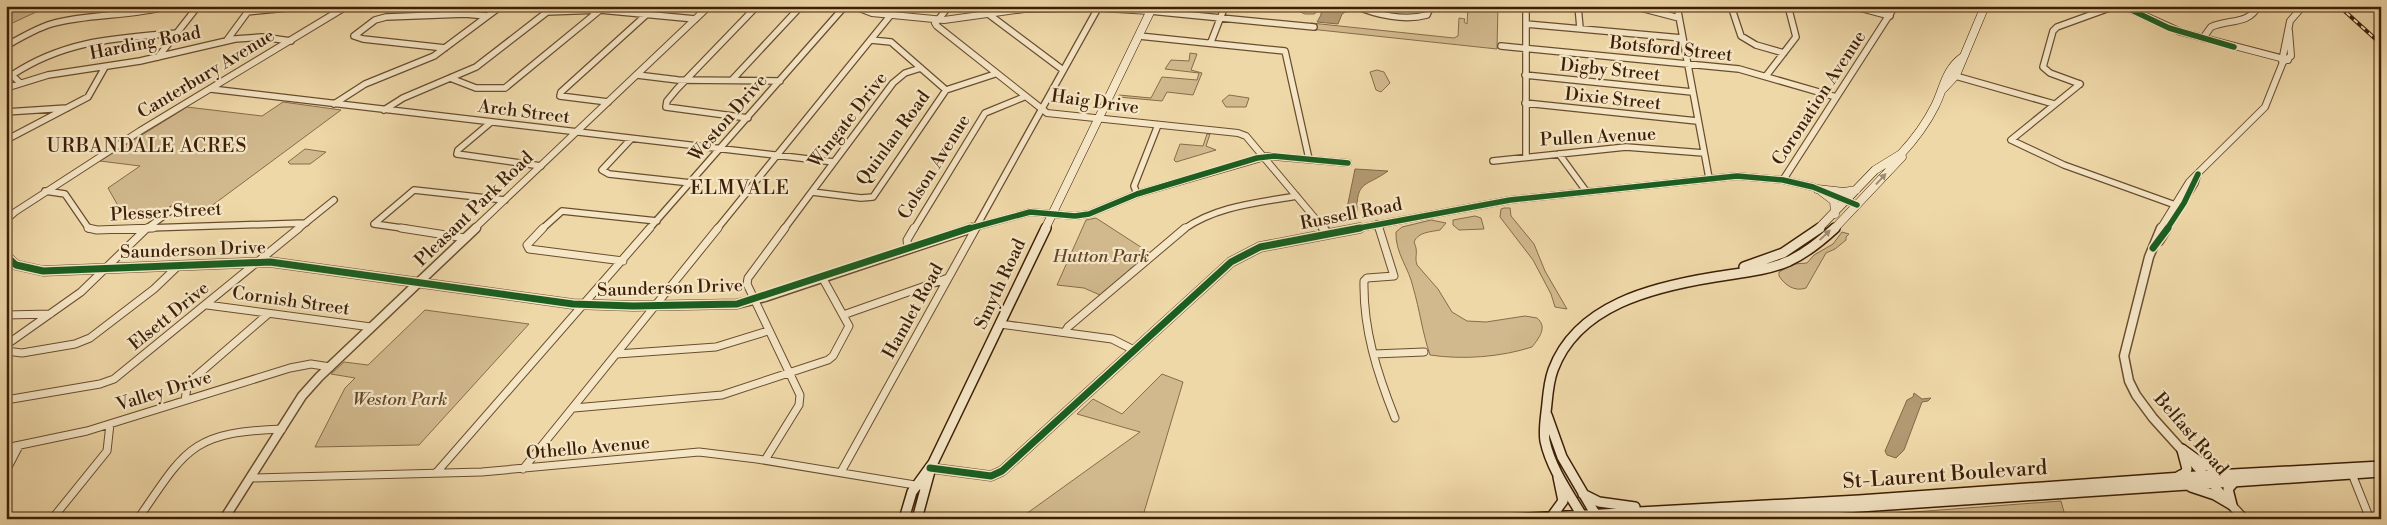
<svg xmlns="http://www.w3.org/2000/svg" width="2387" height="525" viewBox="0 0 2387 525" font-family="'Libre Bodoni',serif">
<rect width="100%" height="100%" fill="#efd8a8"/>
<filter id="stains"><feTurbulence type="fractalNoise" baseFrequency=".004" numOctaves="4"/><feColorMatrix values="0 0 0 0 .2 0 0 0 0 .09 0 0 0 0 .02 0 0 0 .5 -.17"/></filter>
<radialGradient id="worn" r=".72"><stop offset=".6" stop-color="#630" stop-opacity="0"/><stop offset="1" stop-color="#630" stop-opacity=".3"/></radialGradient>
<!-- green -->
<path fill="#d1b98d" stroke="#876c4a" d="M6,6H49L6,26Z
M1274,6H1318V11L1314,14H1305L1296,10L1264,11L1246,7Z
M1468,6H1498L1497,49L1310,29L1311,23L1454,38L1458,36L1459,18L1465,19L1464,22L1467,24Z
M1190,53L1197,54L1191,70L1202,73L1193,95L1167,92L1162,101L1118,97L1119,95L1151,98L1162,77L1197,80L1199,73L1165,69L1171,60L1189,61Z
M1377,70L1384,72L1390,83L1381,92L1376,90L1370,72Z
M1229,95L1249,98L1246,107H1226L1222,101Z
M283,102L341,110L210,207L121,211L108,188L140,166L100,161L187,107L262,116Z
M1207,134H1210L1206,146L1216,150L1176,162L1174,160L1180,144L1203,146Z
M305,149L326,152L310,164H290L288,162Z
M1504,208H1510L1511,216L1534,244L1545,271L1567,309L1555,307L1551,294L1533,260L1500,217L1501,209Z
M1475,216L1481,218L1484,229L1459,230L1453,225V220Z
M1096,218L1150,253L1100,295L1084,288L1057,285L1086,220Z
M1431,220L1446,223L1440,230C1430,232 1418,232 1414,242C1419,253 1414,256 1417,265L1438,289L1452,312L1467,321L1486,322L1525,316L1537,318C1548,327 1539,338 1532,347C1501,357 1463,360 1430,355C1422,331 1420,311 1413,287C1409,268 1395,253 1396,232L1402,227Z
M1842,232L1849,234L1846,237V240L1835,249L1826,253L1806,288C1794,292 1785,285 1779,276V272L1794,264L1807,263L1814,255L1833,244Z
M425,310L529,324L419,445L315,447L345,388L355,378L331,374L344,362L368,365Z
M1162,374L1183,382L1142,519H1019L1140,432L1077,414L1093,399L1122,414Z
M2061,501L2066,519H1819Z"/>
<!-- water -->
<path fill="#b29971" stroke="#836847" d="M1321,6H1340L1347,11L1342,14L1338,24L1317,22L1321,15Z
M1355,169L1388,171C1366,187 1356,180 1357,213H1346Z
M1914,393L1922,399L1931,398L1928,401L1922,402L1904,450L1896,458L1887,455L1885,451L1907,400L1913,397Z"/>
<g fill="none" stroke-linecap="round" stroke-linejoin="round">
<defs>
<path id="minor-far1" d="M1356,6C1377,15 1404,21 1427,15L1431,6
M1526,6V156
M1578,6L1580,28
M1633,6L1679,18
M1677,6L1709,178
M1731,6L1741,36L1756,45L1784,53
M1852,6L1890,16
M1150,11L1314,27
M247,12L287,8
M987,13L1063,70
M938,20L949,6
M1526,24L1682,38
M1139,36L1285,51L1309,159
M227,40L252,6
M871,40L891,42L946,90
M1211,42L1225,6
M6,46C20,38 35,29 51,24C89,13 130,17 168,6
M1501,46L1739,69L1836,97
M445,48L363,39L354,36L375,20L386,17L465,14L487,16
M158,57L198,6
M637,75L678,80L780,81
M1525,75L1692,92
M1952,75L2054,104
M1766,76L1796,37L1788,6
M450,78L476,88H505L600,10
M732,80L801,6
M20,83L12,75C65,40 116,38 177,33
M2080,84L2011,140L2064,165L2178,206
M2080,84L2050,73L2043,67L2053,31L2057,27L2115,6
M6,88L48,75L140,61L235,39L262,37L291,41
M211,89L834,162
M608,102L560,96L561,92L646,15
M1525,103L1697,121
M334,104L365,84L434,56L501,6
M384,110L403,98L476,67L547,12L600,10L695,19
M6,112L67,108
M748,118L666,107L667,101L677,89L757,6
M490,123L458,150L457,154L541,166
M631,139L602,170L609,174L691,183
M6,140L88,97L105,67
M1559,154L1586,191
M1268,156L1348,163
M1493,161L1626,147L1704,153
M45,191L65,194L89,229H92
M812,192L861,198L873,197L946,90L995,74
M1137,194L1134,186L1158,125
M1377,224L1379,229
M116,229L306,223
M146,229L173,209
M298,229L334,200
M409,229L374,224L414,190L505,200
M542,229L562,211L657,221
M649,229L845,6
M717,229L898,6
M784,229L893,83L905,73L921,68
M914,229L985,113L1024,97
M975,229L1098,8
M1184,229C1217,206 1257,203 1296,196"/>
<path id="minor" d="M88,228L97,230L153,228
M401,228L465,238
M543,228L527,245L529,249L623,261
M1379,228L1394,276L1367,278L1364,281C1363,329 1377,373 1395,418
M908,248L907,240L914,228
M207,305L371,327
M6,315L50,314
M843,315L948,278
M1000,324L1112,339L1134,350
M1065,332L1068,327L1185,228
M6,345L81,292L147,228
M6,351L22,353L75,344L90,338L154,289L178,266
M617,354L716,347L768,331
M1374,354L1424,352
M6,400L100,384L114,379L299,228
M185,400L187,388L194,378L268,314
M574,408L722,395L828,360L833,356L849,326L822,277
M6,448L87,431L290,368L311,364L330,367
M765,460L799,405L800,395L747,284L748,278L785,228
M523,469L718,228
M6,471L19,446
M841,472L976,228
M436,473L650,228
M2352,474L2370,519
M250,478L482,472L699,452L757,459L921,486
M52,519L107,451L110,424
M138,519C186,449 191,432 282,429"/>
<path id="tertiary-far1" d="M854,6L872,13L944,20L1024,9L1098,8L1150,11
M2123,6L2181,32L2288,60
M938,20L935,23L937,26L1047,113L1238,133L1246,136L1324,229
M2203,38L2211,27C2228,19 2249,25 2258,6
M2282,61L2290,21L2303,6
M1783,180L1895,6
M6,220L15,212L140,131L347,6
M474,229L709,6
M968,229L1030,212L1075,216L1089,214L1137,194L1268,156
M1354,229L1510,200L1737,176L1783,180L1813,187L1857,205
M2160,229L2189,182L2265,107L2283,62L2291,56L2289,31
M2166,229L2195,183L2197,176"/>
<path id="tertiary" d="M1323,228L1327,233
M2161,228L2149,257L2124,356L2129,381L2136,395L2153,418L2244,519
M2159,241L2167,228
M6,256L16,265L43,271L270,262L573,304L633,306L737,304L765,297L972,228
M930,468L991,476L1002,471L1231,262L1260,247L1360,228
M224,519L302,396L319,377L476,228"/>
<path id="secondary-far1" d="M1943,89L1956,75L1985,6
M1817,189L1844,192L1856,190
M1821,191L1834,201L1835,214
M1045,229L1153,6
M1818,229L1875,170L1901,154
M1834,229L1902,157L1901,154C1914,140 1926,124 1935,106C1944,88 1945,70 1963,57"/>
<path id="secondary" d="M1744,267L1783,253L1820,228
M1547,415L1562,457L1597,517
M2182,449L2204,465L2223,471
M2179,476L2185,473L2187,469L2182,450
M2191,487L2215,495L2232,505
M1583,494L1599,502L1635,507
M2232,505L2228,489L2235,481
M1552,516L1563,501L1558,477
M904,519L912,492L933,463L1046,228
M917,519L930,471
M1511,519L1859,500L2196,476L2381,466
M1584,519C1570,495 1551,469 1545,441C1543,429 1546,415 1547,403C1548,392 1549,381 1553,370C1577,305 1653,287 1715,277C1739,273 1766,271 1789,261C1806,253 1821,241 1835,228
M1682,519L2381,472"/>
</defs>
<!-- minor-far1 casing -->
<use href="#minor-far1" stroke="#6a4d2f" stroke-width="8"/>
<!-- minor casing -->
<use href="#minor" stroke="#6a4d2f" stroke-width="9"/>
<!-- tertiary-far1 casing -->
<use href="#tertiary-far1" stroke="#6a4d2f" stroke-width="8"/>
<!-- tertiary casing -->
<use href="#tertiary" stroke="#6a4d2f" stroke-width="11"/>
<!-- secondary-far1 casing -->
<use href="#secondary-far1" stroke="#3d1f07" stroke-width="9"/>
<!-- secondary casing -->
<use href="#secondary" stroke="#3d1f07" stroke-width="12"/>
<!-- minor-far1 -->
<use href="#minor-far1" stroke="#f5e6c6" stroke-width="5.5"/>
<!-- minor -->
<use href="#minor" stroke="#f5e6c6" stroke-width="7"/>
<!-- tertiary-far1 -->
<use href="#tertiary-far1" stroke="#f5e6c6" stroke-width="6"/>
<!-- tertiary -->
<use href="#tertiary" stroke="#f5e6c6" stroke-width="8"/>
<!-- secondary-far1 -->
<use href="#secondary-far1" stroke="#f5e6c6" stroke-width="8"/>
<!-- secondary -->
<use href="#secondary" stroke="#f5e6c6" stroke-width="9"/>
<defs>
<path id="rail" d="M2339,6L2381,44"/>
</defs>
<!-- rail casing -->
<use href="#rail" stroke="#3d1f07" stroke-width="4"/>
<!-- rail -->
<use href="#rail" stroke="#f5e6c6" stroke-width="2" stroke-dasharray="5" stroke-linecap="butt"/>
<defs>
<path id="cycleway-far1" d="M2123,6L2169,28L2234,47
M967,229L1030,212L1075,216L1089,214L1137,194L1257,158L1274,156L1348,163
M1354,229L1510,200L1737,176L1783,180L1813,187L1857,205
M2167,229L2184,203L2198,174"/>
<path id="cycleway" d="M2153,248L2168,228
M6,256L16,265L43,271L270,262L573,304L633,306L737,304L970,228
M930,468L991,476L1002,471L1231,262L1260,247L1360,228"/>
</defs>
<!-- cycleway-far1 casing -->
<use href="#cycleway-far1" stroke="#f5e6c6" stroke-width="8"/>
<!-- cycleway casing -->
<use href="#cycleway" stroke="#f5e6c6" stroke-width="10"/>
<!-- cycleway-far1 -->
<use href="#cycleway-far1" stroke="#1b5e20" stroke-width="5.5"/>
<!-- cycleway -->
<use href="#cycleway" stroke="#1b5e20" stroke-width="7"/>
</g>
<!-- one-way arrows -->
<defs><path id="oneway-solid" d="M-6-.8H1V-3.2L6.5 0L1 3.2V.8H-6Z" transform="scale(1.25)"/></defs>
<g fill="#a28c70">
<use href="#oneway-solid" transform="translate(1881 179) rotate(-47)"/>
<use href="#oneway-solid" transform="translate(1825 235) rotate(-43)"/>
</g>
<g text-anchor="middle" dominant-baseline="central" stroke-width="4.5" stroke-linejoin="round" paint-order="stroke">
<!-- street labels -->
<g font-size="18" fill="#3d1f07" stroke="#f5e6c6">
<text transform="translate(145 43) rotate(-11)">Harding Road</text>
<text transform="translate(1671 49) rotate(6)">Botsford Street</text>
<text transform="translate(1610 70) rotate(6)">Digby Street</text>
<text transform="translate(206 74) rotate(-31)">Canterbury Avenue</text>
<text transform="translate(1819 98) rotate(-57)">Coronation Avenue</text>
<text transform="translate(1613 99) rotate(6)">Dixie Street</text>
<text transform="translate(1095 102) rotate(8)">Haig Drive</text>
<text transform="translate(524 112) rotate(7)">Arch Street</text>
<text transform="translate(728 118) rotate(-49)">Weston Drive</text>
<text transform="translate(848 120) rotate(-52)">Wingate Drive</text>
<text transform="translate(1598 137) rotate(-3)">Pullen Avenue</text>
<text transform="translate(893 138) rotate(-54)">Quinlan Road</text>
<text transform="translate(934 167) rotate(-58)">Colson Avenue</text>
<text transform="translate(474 209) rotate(-44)">Pleasant Park Road</text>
<text transform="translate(166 212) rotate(-3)">Plesser Street</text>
<text transform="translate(1351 214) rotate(-11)">Russell Road</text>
<text transform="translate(193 250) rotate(-2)">Saunderson Drive</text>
<text transform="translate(1000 284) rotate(-65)">Smyth Road</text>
<text transform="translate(670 288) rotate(-2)">Saunderson Drive</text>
<text transform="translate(291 301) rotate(8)">Cornish Street</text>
<text transform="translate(913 311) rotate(-61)">Hamlet Road</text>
<text transform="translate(169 316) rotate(-39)">Elsett Drive</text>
<text transform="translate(164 391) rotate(-17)">Valley Drive</text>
<text transform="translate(2191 434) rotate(49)">Belfast Road</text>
<text transform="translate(588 448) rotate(-5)">Othello Avenue</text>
</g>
<!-- park labels -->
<g font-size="18" font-style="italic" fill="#624628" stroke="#f5e6c6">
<text x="1101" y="256">Hutton Park</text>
<text x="400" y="399">Weston Park</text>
</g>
<!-- neighbourhood labels -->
<g font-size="19" letter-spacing="1" fill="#3d1f07" stroke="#f5e6c6">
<text x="147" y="146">URBANDALE ACRES</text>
<text x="740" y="188">ELMVALE</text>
</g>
<!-- near-street labels -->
<g font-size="21" fill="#3d1f07" stroke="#f5e6c6">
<text transform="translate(1945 475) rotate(-4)">St-Laurent Boulevard</text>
</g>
</g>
<!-- margin -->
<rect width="2387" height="525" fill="none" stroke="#efd8a8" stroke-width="25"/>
<rect x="8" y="8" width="2372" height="510" fill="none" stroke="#3d1f07" stroke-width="2.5"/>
<rect x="12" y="12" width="2362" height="500" fill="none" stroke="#3d1f07"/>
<rect width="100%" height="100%" filter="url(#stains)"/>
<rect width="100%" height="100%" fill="url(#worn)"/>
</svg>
